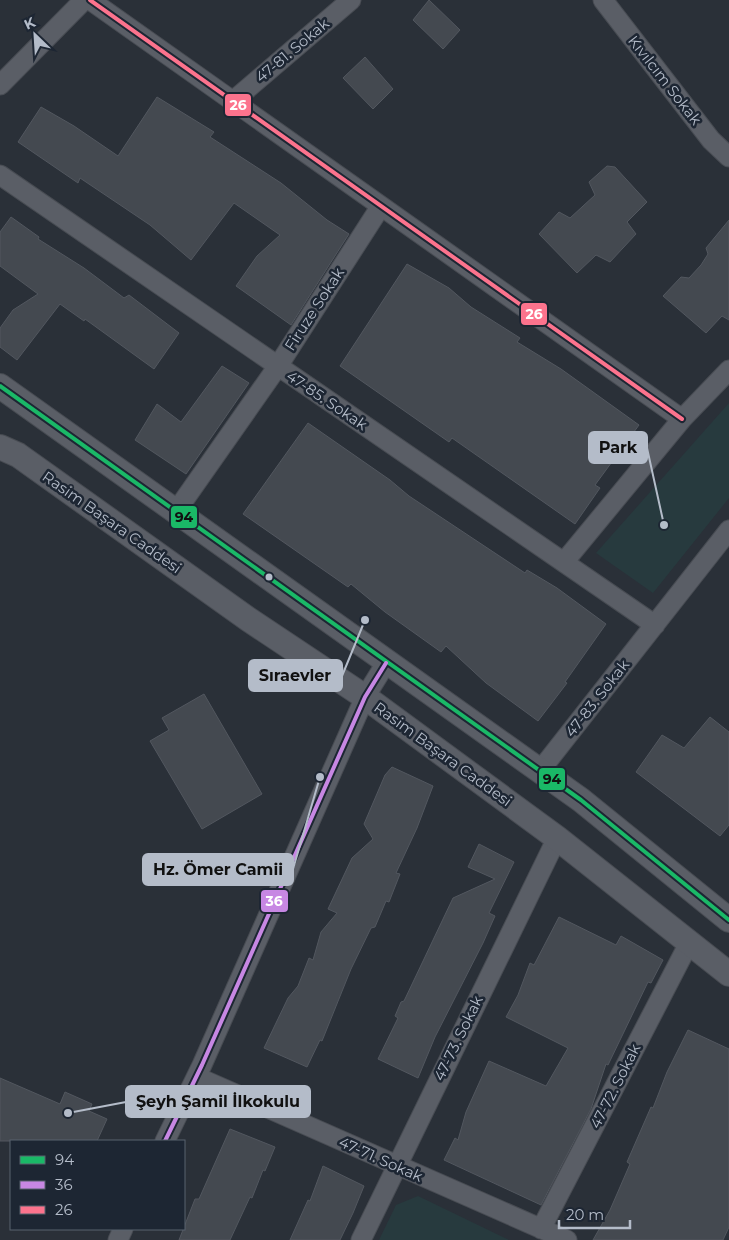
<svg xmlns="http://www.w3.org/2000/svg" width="729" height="1240" viewBox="0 0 729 1240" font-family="Montserrat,sans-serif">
<rect width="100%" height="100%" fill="#2a3038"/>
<!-- green -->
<path fill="#273a3e" d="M729,403V498L653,593L596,553Z
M418,1196L509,1240H379L396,1205Z"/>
<!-- building -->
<path fill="#444950" stroke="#52575f" d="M429,0L460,30L443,49L413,20Z
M365,57L393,89L373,109L343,78Z
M157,97L214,132L210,137L281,183L327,220L349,234L291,325L236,286L257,256L280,235L234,203L191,260L150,225L80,178L78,183L18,142L41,107L74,126L118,156Z
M607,166L615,167L647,202L627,222L636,234L610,262L596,255L577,273L539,234L559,212L570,218L595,195L589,182Z
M11,217L39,237L38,239L84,268L124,298L129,295L179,333L154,369L85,319L84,321L60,304L17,360L0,347V328L13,310L38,294L0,266V232Z
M729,220V320L722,316L706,333L663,296L681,277L689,278L701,265L708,254L706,248Z
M407,264L449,288L471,307L520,338L517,342L561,369L639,425L595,485L600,488L575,524L452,438L449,442L340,366Z
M222,366L249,383L186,474L135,440L157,404L181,422Z
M308,423L390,480L409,496L525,573L527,570L557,588L606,624L565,682L567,683L538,721L486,683L446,646L441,652L385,612L351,584L348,587L243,514Z
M204,694L262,794L202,829L150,741L169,730L162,718Z
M710,717L729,732V825L720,836L636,772L662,735L684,748Z
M392,767L433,786L417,828L396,873L400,874L389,902L386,901L375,927L371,928L351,969L322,1041L320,1040L307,1067L264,1048L288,998L298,986L309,958L313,960L321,932L337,913L328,909L352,858L373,839L364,824L385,775Z
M479,844L514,862L489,913L495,916L483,943L435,1037L418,1078L378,1059L398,1018L395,1016L401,1002L404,1001L453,898L495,879L468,867Z
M559,917L616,945L621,936L663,960L651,983L648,982L608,1065L606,1064L591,1109L541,1205L444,1160L455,1138L458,1140L466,1112L489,1061L546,1086L568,1048L506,1017L518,995L530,963L534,965Z
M688,1030L729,1049V1227L723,1240H593L610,1210L630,1164L627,1162L651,1107L653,1108L667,1072Z
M0,1078L60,1104L65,1092L92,1104L89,1111L107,1119L97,1141H0Z
M230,1129L275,1147L265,1171L263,1170L252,1198L250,1197L230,1240H179L195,1199H199Z
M323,1166L364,1186L353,1213L340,1240H290L308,1200L310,1201Z"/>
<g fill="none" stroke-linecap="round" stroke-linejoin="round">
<defs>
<path id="minor" d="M90,0L682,419
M603,0L711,140L729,157
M0,85L84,0
M233,101L351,0
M0,175L655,625
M177,510L278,366L381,206
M564,562L682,419L729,370
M539,772L729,530
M197,1077L567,1240
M165,1141L202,1065L365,697L386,663
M541,1229L689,943
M118,1240L123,1229
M361,1240L557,838"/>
<path id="tertiary" d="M0,386L581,800L729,920
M0,447L18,455L248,619L365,697L557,838L729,974"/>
</defs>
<!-- minor casing -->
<use href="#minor" stroke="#484c53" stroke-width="21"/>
<!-- tertiary casing -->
<use href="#tertiary" stroke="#484c53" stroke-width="26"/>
<!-- minor -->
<use href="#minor" stroke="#5a5e66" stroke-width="19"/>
<!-- tertiary -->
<use href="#tertiary" stroke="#5a5e66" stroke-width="24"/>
<defs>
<path id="bus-1" d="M0,386L581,800L729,920"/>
<path id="bus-2" d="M165,1141L202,1065L365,697L386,663"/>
<path id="bus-3" d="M90,0L682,419"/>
</defs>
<!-- bus-1 casing -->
<use href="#bus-1" stroke="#1d2633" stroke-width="8"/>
<!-- bus-2 casing -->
<use href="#bus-2" stroke="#1d2633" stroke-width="8"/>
<!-- bus-3 casing -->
<use href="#bus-3" stroke="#1d2633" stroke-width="8"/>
<!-- bus-1 -->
<use href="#bus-1" stroke="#1ab867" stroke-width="4"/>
<!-- bus-2 -->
<use href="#bus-2" stroke="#c787e3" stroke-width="4"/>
<!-- bus-3 -->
<use href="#bus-3" stroke="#fc738d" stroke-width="4"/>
</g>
<!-- markers -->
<circle fill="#b4bcc9" stroke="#1d2633" stroke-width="2" cx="269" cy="577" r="4.5"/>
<g text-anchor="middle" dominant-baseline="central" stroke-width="5" stroke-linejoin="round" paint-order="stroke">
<!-- street labels -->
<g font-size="15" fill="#b4bcc9" stroke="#1d2633">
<text transform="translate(292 50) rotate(-40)">47-81. Sokak</text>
<text transform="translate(665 80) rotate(52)">Kıvılcım Sokak</text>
<text transform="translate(314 309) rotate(-57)">Firuze Sokak</text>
<text transform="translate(327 400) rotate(34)">47-85. Sokak</text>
<text transform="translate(112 522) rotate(35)">Rasim Başara Caddesi</text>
<text transform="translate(597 698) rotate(-52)">47-83. Sokak</text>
<text transform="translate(443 754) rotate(36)">Rasim Başara Caddesi</text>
<text transform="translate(458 1038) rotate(-64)">47-73. Sokak</text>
<text transform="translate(615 1086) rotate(-63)">47-72. Sokak</text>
<text transform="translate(381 1159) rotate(24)">47-71. Sokak</text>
</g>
</g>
<!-- callouts -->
<path fill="none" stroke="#b4bcc9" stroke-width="2" d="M664 525L647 448M365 620L342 676M320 777L293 869M68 1113L126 1102"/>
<g fill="#b4bcc9" stroke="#1d2633" stroke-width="2">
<circle cx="664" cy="525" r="5"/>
<circle cx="365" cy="620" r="5"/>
<circle cx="320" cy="777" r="5"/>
<circle cx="68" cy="1113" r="5"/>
</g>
<g fill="#b4bcc9" stroke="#b4bcc9" stroke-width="2">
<rect x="589" y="432" width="58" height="31" rx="5"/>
<rect x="249" y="660" width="93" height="31" rx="5"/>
<rect x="143" y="854" width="150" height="31" rx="5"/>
<rect x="126" y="1086" width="184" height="31" rx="5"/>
</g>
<g font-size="16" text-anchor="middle" font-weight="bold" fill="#111">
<text x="618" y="453">Park</text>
<text x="295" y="681">Sıraevler</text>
<text x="218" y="875">Hz. Ömer Camii</text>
<text x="218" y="1107">Şeyh Şamil İlkokulu</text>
</g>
<g stroke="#1d2633" stroke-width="2">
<rect x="224" y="93" width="28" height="24" rx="5" fill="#fc738d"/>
<rect x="520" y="302" width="28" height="24" rx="5" fill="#fc738d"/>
<rect x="170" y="505" width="28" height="24" rx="5" fill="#1ab867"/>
<rect x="538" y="767" width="28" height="24" rx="5" fill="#1ab867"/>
<rect x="260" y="889" width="29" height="24" rx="5" fill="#c787e3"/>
</g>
<g font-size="14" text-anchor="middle" font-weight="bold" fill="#fff">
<text x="238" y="110">26</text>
<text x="534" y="319">26</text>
<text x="274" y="906">36</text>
</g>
<g font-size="14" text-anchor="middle" font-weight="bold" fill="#111">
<text x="184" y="522">94</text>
<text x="552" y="784">94</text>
</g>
<!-- legend -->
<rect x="10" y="1140" width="175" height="90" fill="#1d2633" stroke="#59626f"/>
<rect x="20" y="1156" width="25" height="8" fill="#1ab867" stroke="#59626f"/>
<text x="55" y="1165" font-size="15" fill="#b4bcc9">94</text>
<rect x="20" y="1181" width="25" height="8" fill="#c787e3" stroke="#59626f"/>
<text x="55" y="1190" font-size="15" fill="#b4bcc9">36</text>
<rect x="20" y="1206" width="25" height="8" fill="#fc738d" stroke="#59626f"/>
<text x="55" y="1215" font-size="15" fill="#b4bcc9">26</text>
<!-- north arrow -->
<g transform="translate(35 35) rotate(335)" stroke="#1d2633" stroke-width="4" paint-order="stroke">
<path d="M0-4L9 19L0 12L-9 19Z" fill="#b4bcc9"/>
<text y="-8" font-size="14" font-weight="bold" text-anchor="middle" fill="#b4bcc9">K</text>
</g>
<!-- scale -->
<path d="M559 1220v8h71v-8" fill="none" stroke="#b4bcc9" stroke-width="2.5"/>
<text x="566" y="1220" font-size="15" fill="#b4bcc9" stroke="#1d2633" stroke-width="4" paint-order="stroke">20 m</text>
</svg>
